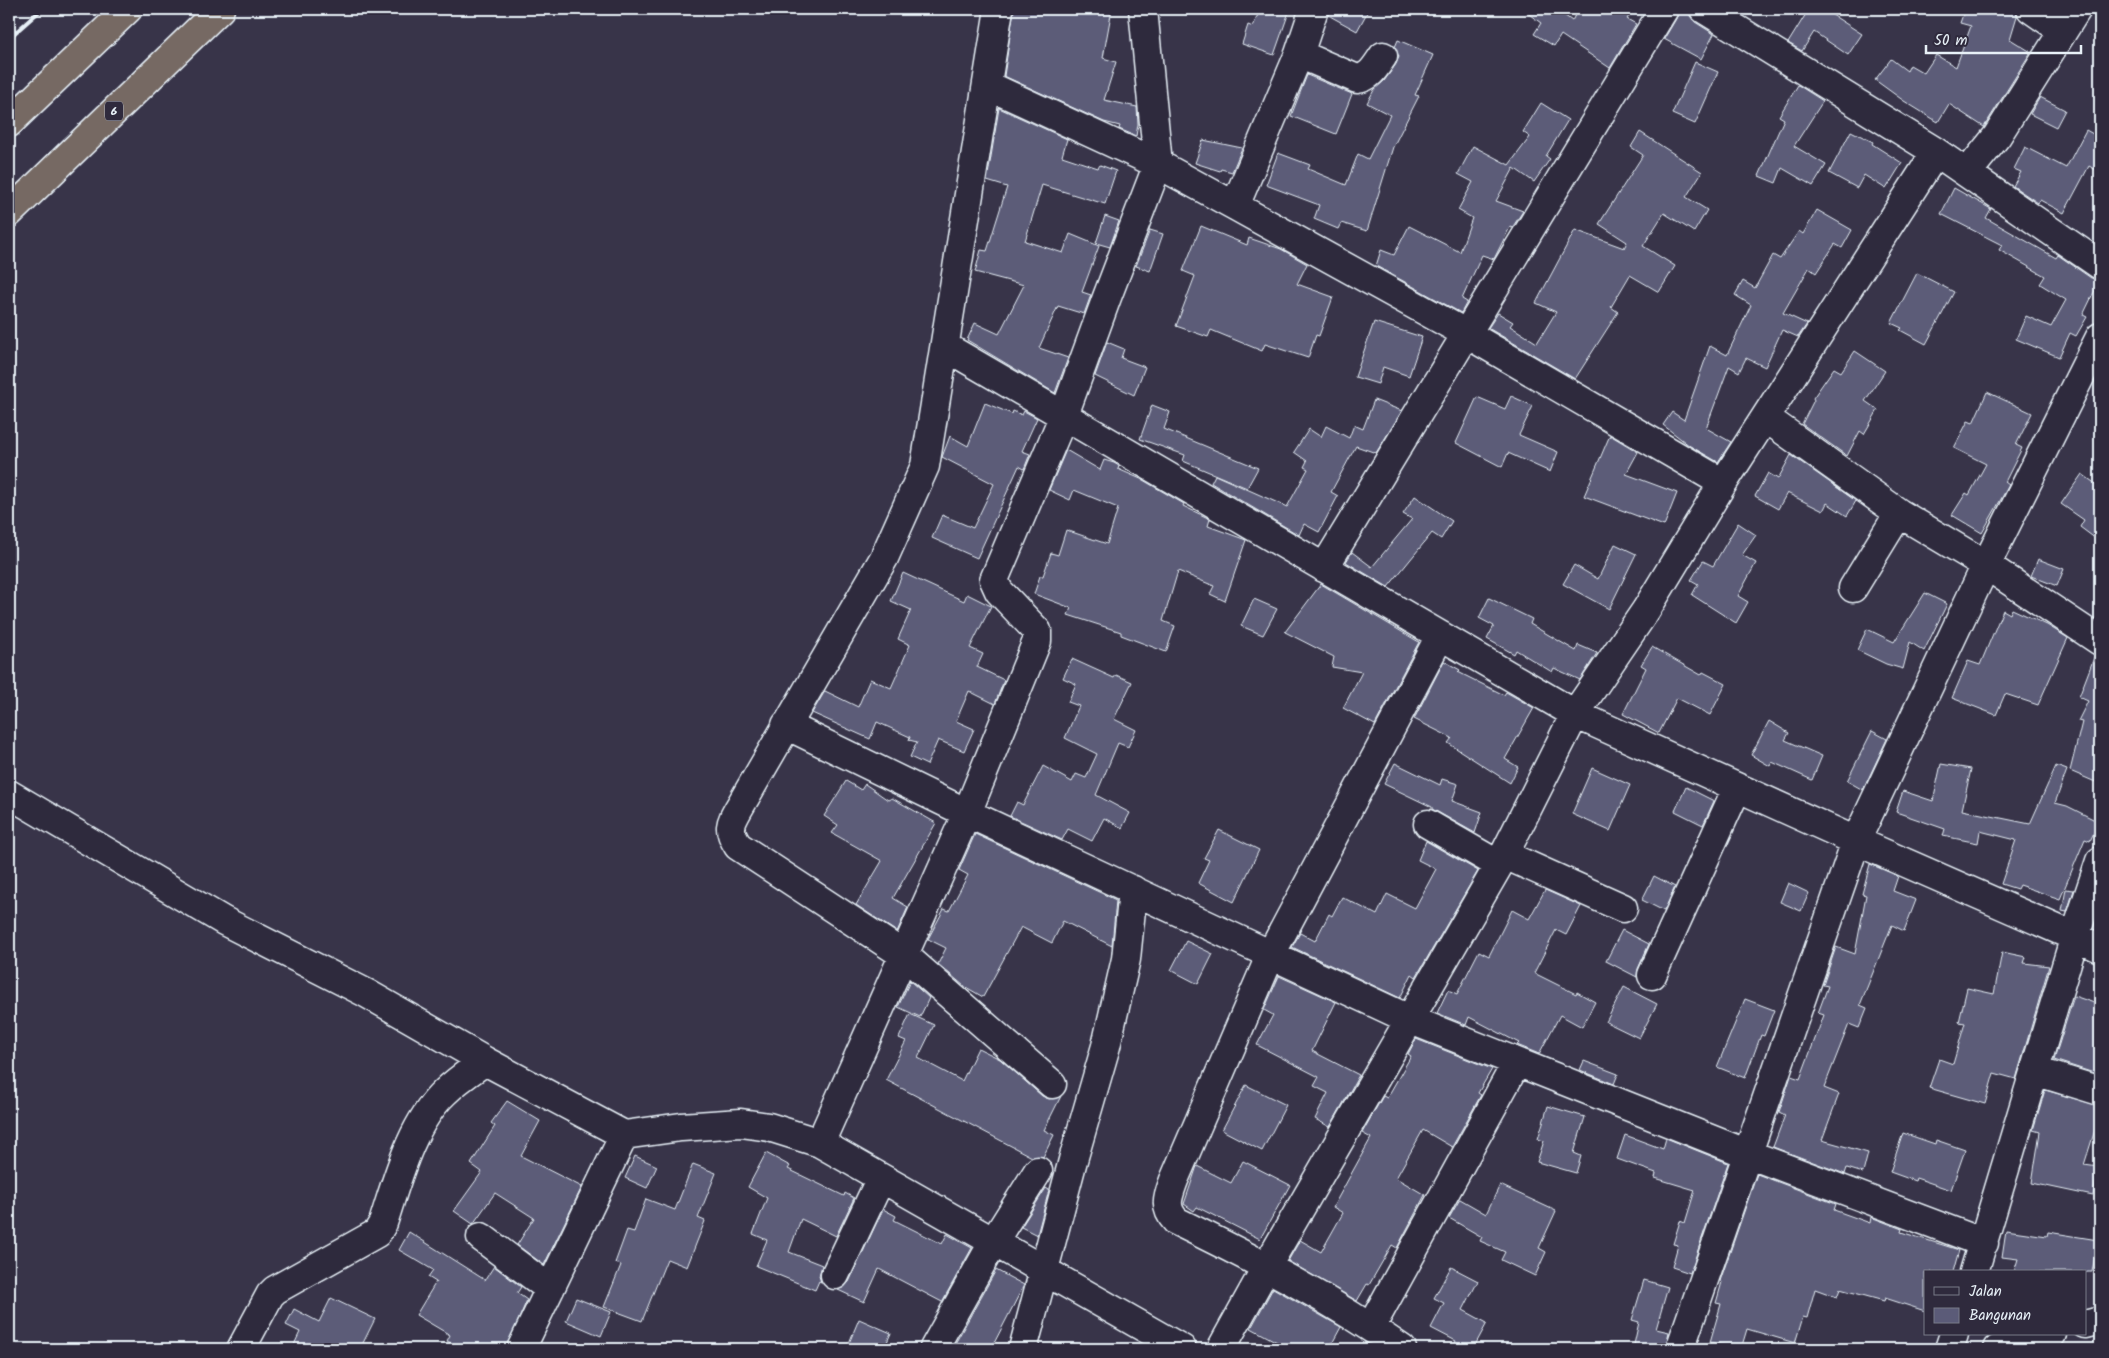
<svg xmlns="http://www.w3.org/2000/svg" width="2109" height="1358" viewBox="0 0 2109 1358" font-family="Kalam,sans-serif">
<rect width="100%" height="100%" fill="#383449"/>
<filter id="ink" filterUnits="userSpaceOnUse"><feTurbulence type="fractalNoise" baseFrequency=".02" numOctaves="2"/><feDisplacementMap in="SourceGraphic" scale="10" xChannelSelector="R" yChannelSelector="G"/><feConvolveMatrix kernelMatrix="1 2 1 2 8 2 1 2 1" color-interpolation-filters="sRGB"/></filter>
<g filter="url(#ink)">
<!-- building -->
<path fill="#5b5b78" stroke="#e8f1f8" d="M1014,9H1112L1103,58L1116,62L1104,100L1137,107L1138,124L1136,136L1119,129L1120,126L1104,122L1004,76Z
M1260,9H1290L1274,55L1242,44L1248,25L1253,27Z
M1329,9H1369L1357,31L1328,15Z
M1522,9H1556L1572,21L1578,9H1634L1627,19L1636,24L1610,68L1561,35L1554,46L1534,34L1541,23Z
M1680,9H1688L1690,16L1695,22L1714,34L1701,59L1664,39L1677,17Z
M1809,9H1823L1862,34L1848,55L1814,32L1802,51L1788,43Z
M1965,9H2016L2017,16L2010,39L2031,52L1984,127L1949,104L1938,122L1904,101L1875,80L1891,59L1907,71L1910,65L1924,73L1936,55L1956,67L1971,26L1960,23Z
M1398,40L1433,55L1415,95L1419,96L1393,147L1367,231L1341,223L1338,229L1314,219L1319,205L1266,185L1278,153L1310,165L1308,169L1346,185L1358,154L1368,159L1390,115L1367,103L1374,90L1384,81L1396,64L1399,57L1395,47Z
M1695,62L1718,72L1695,124L1672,114Z
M1307,75L1352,94L1336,134L1291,116Z
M1798,85L1823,101L1794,146L1826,165L1813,186L1782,168L1776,183L1759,176L1784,119L1779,116Z
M2040,97L2065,110L2056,127L2030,114Z
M1541,103L1568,120L1546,156L1550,159L1534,182L1514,168L1496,201L1523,211L1512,228L1510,227L1494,259L1482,255L1462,299L1467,302L1461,313L1376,266L1381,250L1394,255L1409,226L1460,252L1472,218L1458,210L1473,182L1458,174L1473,146L1509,165L1530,137L1523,132Z
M999,108L1067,139L1062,156L1098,168L1100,165L1116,171L1105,204L1042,185L1025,241L1063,253L1070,234L1099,246L1082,292L1091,295L1084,314L1058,306L1039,348L1068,358L1055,393L967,340L975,323L999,334L1024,285L975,272L981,250L987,251L1007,187L987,181Z
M2086,130L2100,138V172L2089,166L2064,213L2040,200L2038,203L2013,186L2021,172L2014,169L2025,147L2066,168Z
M1851,131L1873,142L1872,144L1902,163L1886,189L1864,175L1857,188L1829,173Z
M1640,132L1702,172L1686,197L1707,210L1694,232L1664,213L1643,246L1675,266L1659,292L1630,275L1611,307L1618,312L1575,379L1488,328L1498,313L1513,322L1510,326L1537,343L1556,312L1536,303L1575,230L1624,248L1627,242L1599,224L1643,155L1631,147Z
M1203,140L1242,148L1232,172L1221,169L1220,171L1195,163Z
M1954,188L1991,209L1986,218L2056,258L2058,255L2091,278L2100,280L2083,315L2087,317L2076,336L2070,333L2059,357L2016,339L2026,316L2051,327L2066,300L2040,284L2045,276L1999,250L2002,245L1941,214Z
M1817,210L1852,230L1842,248L1835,244L1816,273L1809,268L1783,313L1807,324L1798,337L1782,330L1765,367L1746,358L1739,372L1729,366L1706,428L1731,442L1718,462L1690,446L1663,425L1672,412L1684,420L1710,346L1727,355L1751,305L1735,295L1743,281L1755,288L1773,255L1780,259L1799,231L1803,234Z
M1105,216L1119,221L1110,247L1096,243Z
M1201,226L1247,245L1249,238L1281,249L1307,264L1297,284L1333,297L1319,336L1316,335L1308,358L1265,344L1262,351L1211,330L1208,337L1176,326L1195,276L1183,271Z
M1150,230L1163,234L1150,271L1136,266Z
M1917,273L1954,292L1926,344L1900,330L1902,328L1891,323Z
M1374,322L1422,337L1409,376L1383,367L1378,384L1355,377Z
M1107,342L1124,349L1121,358L1145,367L1134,395L1095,376Z
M1855,351L1885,371L1865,401L1878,410L1864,434L1860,431L1847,456L1802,424L1814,400L1813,398L1834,368L1841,372Z
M1987,392L2032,413L2016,445L2022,448L2005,482L2009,485L1982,533L1952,515L1966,493L1969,495L1986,464L1954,448L1968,421L1973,423Z
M1511,396L1533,406L1519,435L1558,452L1550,472L1508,453L1502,467L1456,443L1477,397L1505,409Z
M1374,400L1402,411L1376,453L1356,446L1331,492L1338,496L1319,532L1304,524L1299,535L1211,483L1215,475L1287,507L1308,469L1304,467L1307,461L1294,452L1309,429L1321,437L1326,426L1349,438L1354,425L1363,429Z
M985,403L1012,414L1013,411L1022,415L1024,411L1037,418L1022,451L1030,454L1024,469L1019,466L977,558L932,538L942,515L973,528L994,484L942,457L950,436L968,446Z
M1152,405L1170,412L1164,429L1258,468L1247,488L1183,461L1185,455L1140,439Z
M1610,435L1638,452L1626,474L1677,493L1664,526L1584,496Z
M1066,450L1100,470L1104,460L1114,463L1119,466L1118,469L1143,480L1184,504L1183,506L1210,519L1208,526L1246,540L1225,601L1210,594L1214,586L1178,571L1163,621L1175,626L1166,652L1121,635V632L1068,615L1071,608L1034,594L1040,576H1043L1051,553L1058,555L1066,530L1107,544L1118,508L1074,490L1070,500L1049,490Z
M1791,455L1856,501L1847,516L1827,503L1823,511L1787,493L1778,509L1755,496L1768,473L1778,479Z
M2082,474L2100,487V542L2080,527L2084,520L2061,504Z
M1415,496L1452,521L1441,539L1432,533L1388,587L1346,562L1352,552L1372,567L1412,519L1403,514Z
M1738,523L1756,535L1742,555L1756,563L1738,596L1748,602L1736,623L1692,595L1698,584L1691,580L1703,561L1713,566Z
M1615,544L1636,554L1609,609L1563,584L1574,565L1598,579Z
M2038,559L2064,569L2057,586L2031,576Z
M903,573L964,601L967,594L991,606L970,648L983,654L977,667L1004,680L995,704L969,691L956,721L974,729L964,751L938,740L927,765L910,757L917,742L909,740L910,737L877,722L870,739L812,713L825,691L858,707L870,679L891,688L910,645L898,639L911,610L891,601Z
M1321,584L1419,642L1375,725L1343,708L1362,672L1332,667L1334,657L1285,632Z
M1925,593L1947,604L1924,651L1910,642L1903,669L1886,664L1857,650L1867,629L1894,642Z
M1489,598L1532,619L1530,624L1576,651L1578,645L1597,653L1580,680L1554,668L1552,672L1516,650L1514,654L1487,639L1494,626L1479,618Z
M1254,599L1277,609L1263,635L1241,626Z
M2012,609L2047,625L2068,638L2038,705L2005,694L1996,715L1952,698L1968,661L1980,665L2003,610L2010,614Z
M1652,647L1701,675L1703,672L1726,684L1710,715L1677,698L1659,733L1623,714L1646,668L1641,665Z
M2095,655L2100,656V784L2070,771L2082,722L2078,721L2088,701L2079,697Z
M1072,659L1114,678L1116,675L1132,682L1114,719L1136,730L1128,747L1118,743L1096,795L1130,813L1122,828L1104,818L1092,841L1068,829L1062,840L1010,816L1017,802L1023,805L1043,766L1072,782L1076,774L1086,778L1097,754L1065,738L1079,706L1068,702L1076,684L1063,678Z
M1444,661L1460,670L1458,672L1504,695L1506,692L1534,708L1505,759L1518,767L1510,783L1448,743L1452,738L1414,719Z
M1769,721L1789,733L1785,740L1822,756L1812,780L1772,762L1770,766L1751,755Z
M1872,731L1887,739L1863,790L1847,781Z
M1395,763L1440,785L1442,779L1458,784L1452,801L1482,812L1475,833L1432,809V807L1384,784Z
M1941,764L1971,769L1962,810L2030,824L2056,766L2067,770L2055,803L2067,806L2099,822L2090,841L2085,839L2060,899L2019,885L2017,889L2001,884L2016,840L1980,831L1978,843L1943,836L1945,829L1896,812L1903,791L1933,801Z
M1592,768L1630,785L1610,831L1572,814Z
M846,781L861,790L865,784L888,800L892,798L936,823L893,898L908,907L897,932L856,905L882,861L832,833L838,825L824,816Z
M1686,787L1714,801L1703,825L1675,811Z
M1219,830L1259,850L1234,902L1198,883L1209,860L1204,858Z
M975,834L1116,900L1112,946L1063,921L1052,943L1021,927L983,997L964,986L938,964L946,948L928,939L944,909L949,911L968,875L959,870Z
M1426,841L1478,871L1416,977L1412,974L1400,998L1292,947L1300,933L1315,941L1329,914L1332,916L1342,897L1377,915L1387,894L1415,908L1436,869L1418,860Z
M1870,864L1898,876L1893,891L1916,900L1904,931L1892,925L1860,1005L1867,1008L1859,1028L1849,1024L1824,1088L1839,1094L1822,1140L1868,1153L1863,1173L1847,1168L1845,1174L1773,1147L1785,1115L1779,1112L1791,1076L1800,1079L1824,1015L1818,1013L1828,986L1823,985L1836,947L1855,954L1866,895L1862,894Z
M1654,876L1675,887L1664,911L1642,900Z
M1788,883L1809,893L1801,911L1780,902Z
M2066,889L2074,890L2067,912L2062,911Z
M1545,890L1581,906L1566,935L1556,930L1534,973L1576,994L1577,992L1595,1002L1582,1027L1560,1015L1539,1054L1517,1045L1519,1043L1469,1017L1466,1025L1437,1013L1448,990L1457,994L1479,951L1489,956L1512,910L1529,919Z
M1622,930L1649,944L1638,969L1637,977L1606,961Z
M1186,941L1213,954L1198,984L1171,970Z
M2002,952L2026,957L2024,963L2049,966L2016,1079L1994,1073L1985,1104L1929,1088L1939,1059L1953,1064L1965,1023L1959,1022L1967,988L1994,994Z
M1279,976L1336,1002L1312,1051L1359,1075L1330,1127L1315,1119L1328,1093L1314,1086L1319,1077L1257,1045L1273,1015L1264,1010Z
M910,981L929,998L920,1017L898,1007Z
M1624,987L1657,1004L1639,1038L1606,1022Z
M2074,996L2100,1005V1075L2054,1060Z
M1745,999L1774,1010L1764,1036L1761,1035L1745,1078L1717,1067Z
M910,1014L934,1025L918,1058L962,1081L978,1048L1000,1059L1042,1096L1049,1099L1061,1096L1044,1130L1054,1135L1043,1157H1032L886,1080L906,1041L899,1038Z
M1416,1039L1492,1069L1478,1093L1481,1095L1452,1147L1423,1130L1396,1178L1425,1195L1397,1248L1392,1245L1369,1285L1367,1284L1357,1301L1288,1261L1300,1240L1321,1252L1343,1213L1333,1207L1371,1138L1362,1133L1383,1096L1387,1098L1411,1056L1408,1054Z
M1584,1061L1618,1074L1614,1084L1580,1070Z
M1246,1085L1286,1105L1262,1151L1222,1130Z
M2045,1090L2100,1106V1114L2084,1165L2098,1167L2093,1196L2032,1183L2040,1132L2033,1130Z
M507,1101L540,1121L521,1156L582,1187L544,1265L517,1245L534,1218L495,1193L473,1224L454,1211L482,1172L471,1164L495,1126L491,1123Z
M1548,1106L1585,1117L1574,1153L1581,1156L1576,1173L1537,1162L1544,1141L1538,1139Z
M1903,1133L1935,1144L1936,1140L1965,1150L1951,1190L1916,1178L1915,1181L1890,1172Z
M1625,1135L1663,1149L1666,1138L1728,1163L1690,1273L1672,1267L1678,1245L1673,1244L1680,1221L1685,1223L1695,1190L1655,1178L1656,1173L1617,1159Z
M766,1153L790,1166L788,1169L844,1196L845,1193L854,1198L836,1236L801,1219L789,1252L822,1265L819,1276L821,1282L819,1281L815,1290L756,1266L767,1240L753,1234L767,1198L748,1187Z
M635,1156L657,1166L647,1188L625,1178Z
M1243,1161L1290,1185L1260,1239L1197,1207L1194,1211L1184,1204L1197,1166L1231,1183Z
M693,1164L716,1173L698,1218L705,1221L687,1267L667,1259L642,1321L604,1307L621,1265L615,1263L627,1230L634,1232L646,1199L675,1210Z
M1757,1174L1836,1204L1834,1210L1870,1223L1871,1217L1902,1229L1901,1232L1959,1250L1953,1272H1925V1311L1885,1298L1884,1301L1840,1289L1837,1297L1815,1289L1807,1318L1803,1317L1795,1343L1747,1329L1741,1349L1710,1342L1721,1304L1716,1303L1722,1282L1720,1281Z
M1500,1185L1556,1211L1539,1248L1546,1252L1535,1276L1501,1260L1505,1252L1480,1241L1482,1237L1449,1218L1460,1199L1486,1214Z
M1046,1188L1049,1190L1037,1235L1021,1227Z
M883,1209L896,1216L894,1220L942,1244L947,1234L972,1248L942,1302L879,1269L864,1302L838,1290L849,1282Z
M2006,1230L2047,1236L2048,1232L2098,1240L2092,1272H2014L2018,1259L2002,1257Z
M409,1232L485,1280L494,1266L521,1287L517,1293L527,1300L506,1349H462L447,1341L450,1335L416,1315L436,1282L428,1277L433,1270L399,1250Z
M1451,1267L1478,1281L1463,1310L1487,1323L1473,1349H1452L1456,1341L1431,1328L1444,1303L1434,1298Z
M996,1270L1024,1285L991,1349H957L953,1347Z
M1644,1280L1668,1287L1656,1329L1669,1332L1665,1349L1652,1345L1651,1349H1633L1639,1322L1632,1320Z
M1273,1288L1341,1327L1329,1349H1290L1251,1328Z
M331,1298L375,1319L360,1349H292L300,1332L286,1325L294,1309L319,1322Z
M576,1298L611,1312L601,1336L566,1321Z
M859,1319L891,1333L884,1349H865L849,1343Z"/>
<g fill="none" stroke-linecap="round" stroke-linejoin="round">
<defs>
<path id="minor" d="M999,9L925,466L884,558L739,808C730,824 727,829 738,846L904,955L1052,1084
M1704,9L1936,152L2100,265
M2031,9L2063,31
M1299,54L1357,79C1370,78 1376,66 1383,56
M987,85L1158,164L1235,206L1467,334L1723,483
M1967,173L1997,136L2077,9
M1235,206L1299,54L1314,9
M946,347L1575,714L1856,841L2100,948
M1766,418L1899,513L1986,565L2100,641
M1324,568L1664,9
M1853,588L1899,513
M786,725L967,813L1411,1020L1748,1154L1984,1243
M9,794L224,921L366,993L485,1061L624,1135L681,1127L741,1123L769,1127L820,1143L1182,1349
M1428,824L1499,865
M1505,855L1623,908
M1652,975L1737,788
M2035,1071L2100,1091
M820,1143L967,813L1037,641V631L999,591L994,580L1064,415L1107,297L1158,164L1143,9
M481,1237L550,1289
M1974,1272L2075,936L2100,861
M835,1275L881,1178
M2085,1324L2100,1320
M1371,1327L1517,1062
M934,1348L994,1241L1038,1171
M241,1349L270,1295L275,1290L377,1233L383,1223C397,1180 411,1124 445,1092C457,1080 471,1071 485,1061
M521,1349L624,1135
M1023,1349L1073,1160L1106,1046L1126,959L1133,890
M1221,1349L1267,1266L1499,865L1575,714L1646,610L1723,483L1936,152
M1402,1349C1331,1299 1254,1259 1176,1221C1163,1207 1168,1197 1174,1180L1271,954L1440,636
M1680,1349L1856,841L1986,565L2100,337
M1949,1349L1954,1334
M1998,1349L2052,1334"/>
<path id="highway" d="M9,123L128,9
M9,213L220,9"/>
</defs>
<!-- minor casing -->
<use href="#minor" stroke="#e8f1f8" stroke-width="31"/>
<!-- highway casing -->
<use href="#highway" stroke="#e8f1f8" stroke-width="31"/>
<!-- minor -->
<use href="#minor" stroke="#2f2a3d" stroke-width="28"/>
<!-- highway -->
<use href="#highway" stroke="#766964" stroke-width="28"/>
<!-- rail -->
<path stroke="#e8f1f8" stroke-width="4" d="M9,38L42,9"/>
</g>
</g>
<g text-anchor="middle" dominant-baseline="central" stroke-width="4.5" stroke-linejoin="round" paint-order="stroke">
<!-- shield labels -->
<rect fill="#2f2a3d" stroke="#b0b5c0" stroke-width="1" x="105" y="101.5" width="18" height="19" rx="4"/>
<g font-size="12" font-weight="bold" fill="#e8f1f8">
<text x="114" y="111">6</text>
</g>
</g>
<!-- margin -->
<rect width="2109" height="1358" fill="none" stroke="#2f2a3d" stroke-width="30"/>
<rect x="15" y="15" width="2079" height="1328" fill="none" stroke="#e8f1f8" stroke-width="2" filter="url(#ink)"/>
<!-- legend -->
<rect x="1924" y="1270" width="162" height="65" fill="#2f2a3d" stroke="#797a88"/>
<rect x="1934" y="1287" width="25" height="8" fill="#2f2a3d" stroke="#797a88"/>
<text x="1969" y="1296" font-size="15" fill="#e8f1f8">Jalan</text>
<rect x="1934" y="1308" width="25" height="15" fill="#5b5b78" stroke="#797a88"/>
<text x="1969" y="1320" font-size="15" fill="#e8f1f8">Bangunan</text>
<!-- scale -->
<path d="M1926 45v8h155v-8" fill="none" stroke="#e8f1f8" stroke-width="2.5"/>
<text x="1934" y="45" font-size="15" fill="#e8f1f8" stroke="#2f2a3d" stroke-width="4" paint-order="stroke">50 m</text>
</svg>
